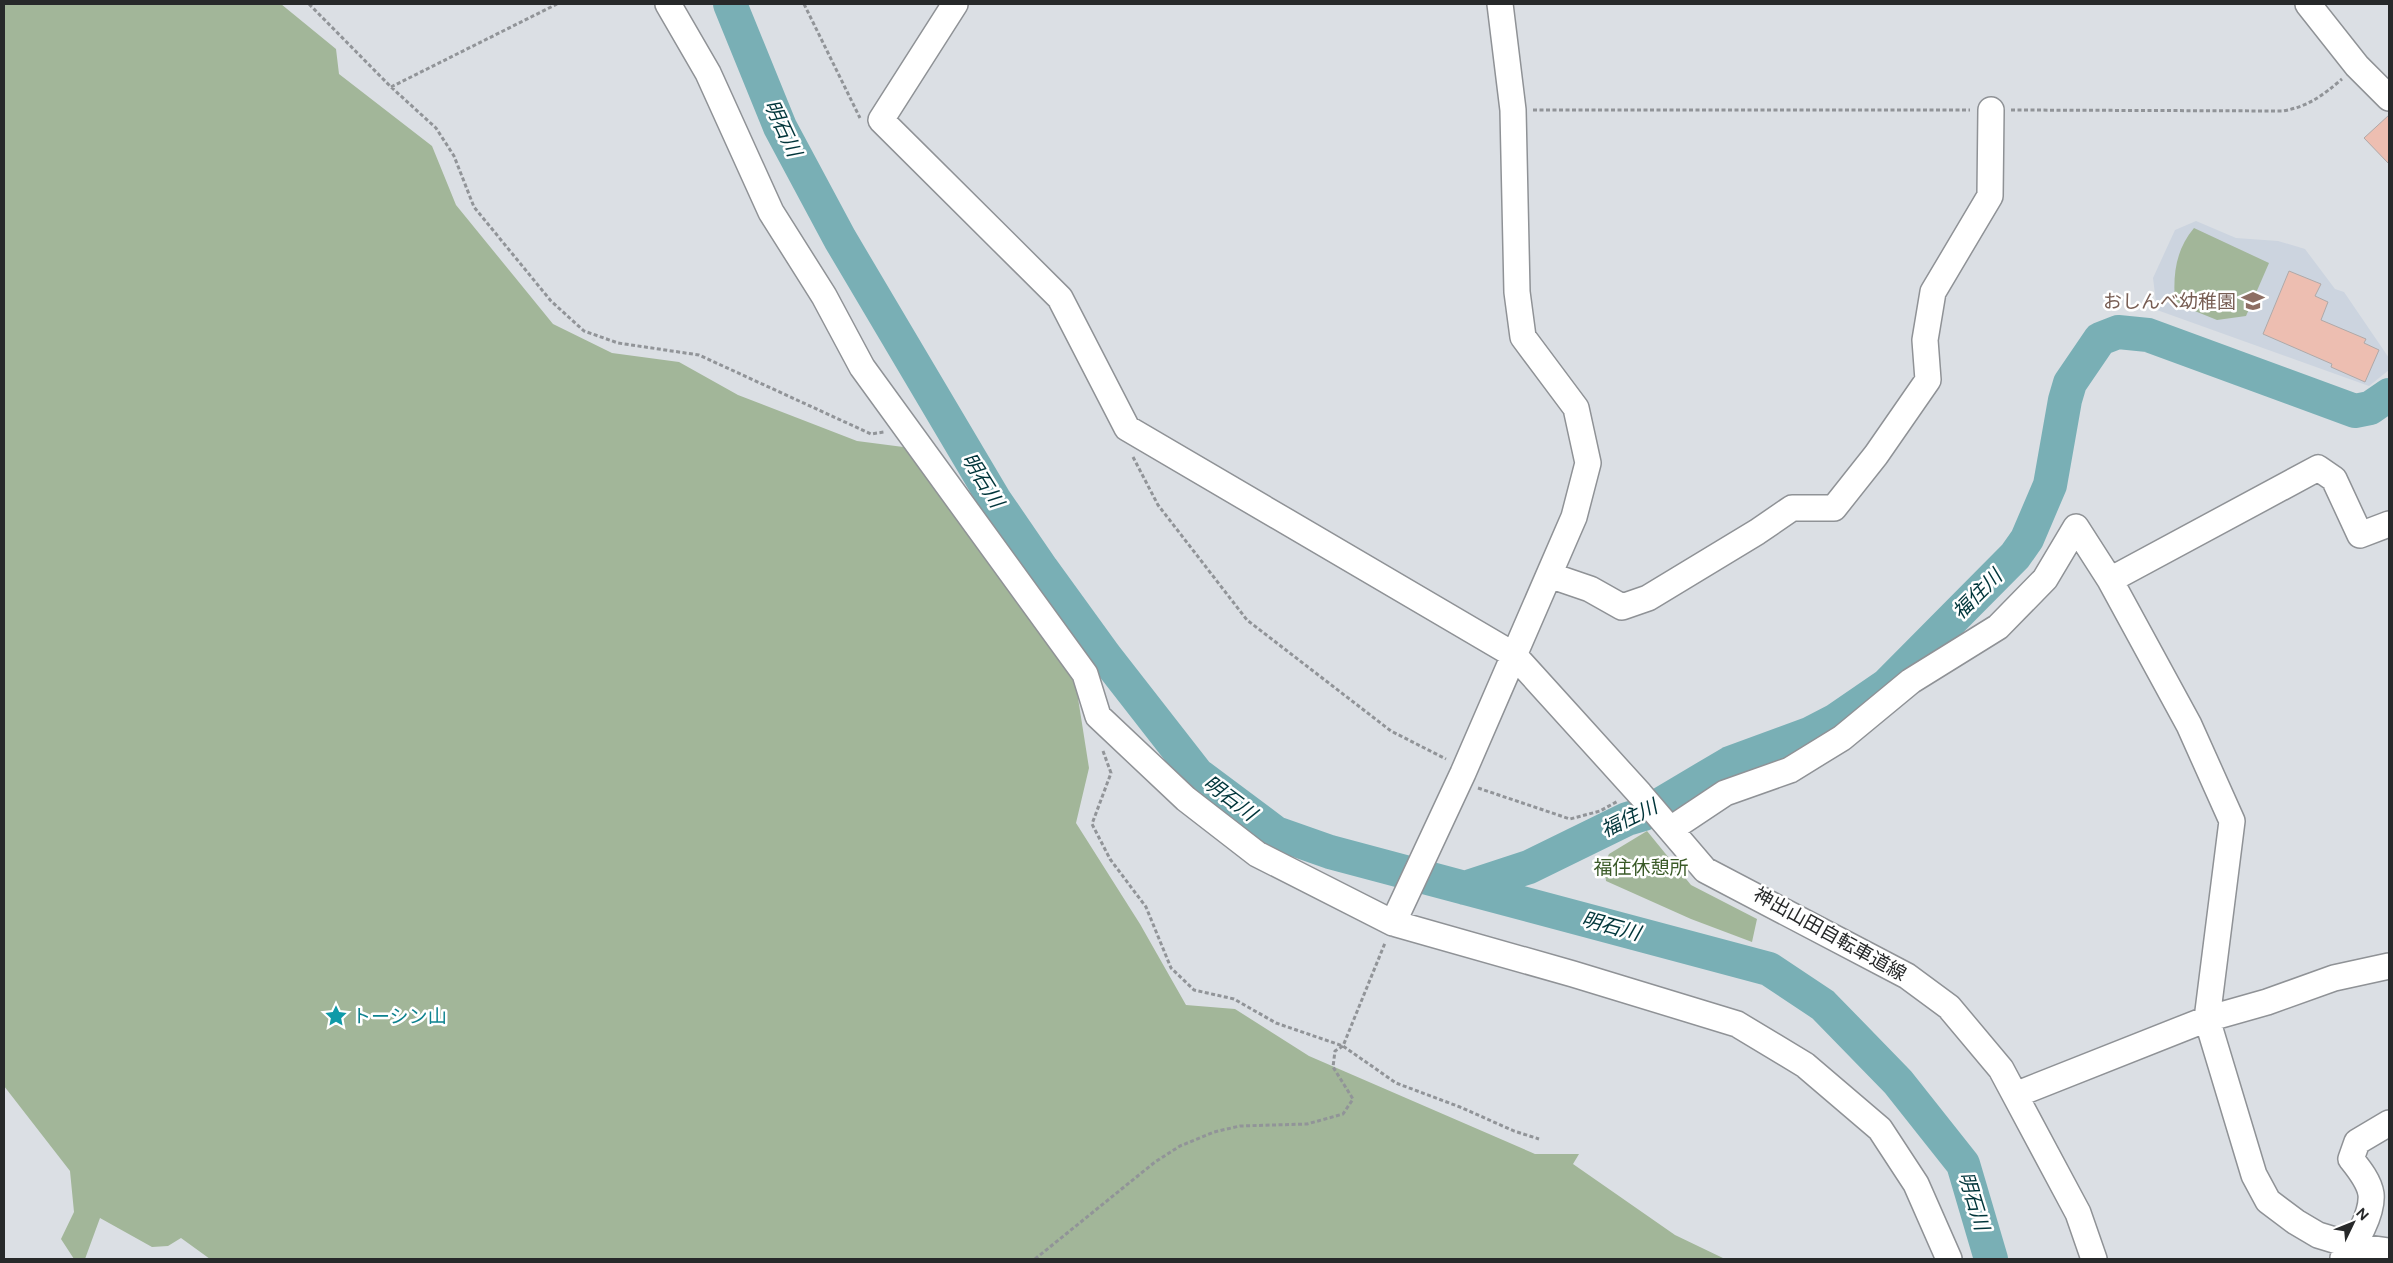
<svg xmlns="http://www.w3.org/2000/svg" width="2393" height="1263" viewBox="0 0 2393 1263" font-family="Figtree,'Noto Sans JP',sans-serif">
<rect width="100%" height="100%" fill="#dbdfe4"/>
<!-- built -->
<path fill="#ccd4df" d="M2196,221L2236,238L2278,241L2305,249L2335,289L2344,292L2389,358V370L2369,386L2157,310L2153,278L2175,230Z"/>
<!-- green -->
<path fill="#a2b699" d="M4,4H281L336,49L339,74L432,146L456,205L553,324L612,353L679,362L738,395L857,441L911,448L1075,679L1089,768L1076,823L1140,924L1186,1005L1235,1009L1309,1056L1535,1154H1579L1573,1164L1675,1235L1725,1259H210L181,1238L168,1246L152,1247L100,1218L85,1259H74L61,1239L74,1212L70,1171L4,1086Z
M2194,228L2269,263L2246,316L2217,320L2175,303C2173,275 2175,251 2194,228Z
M1647,831L1691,885L1757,919L1752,942L1691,919L1606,881L1604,865L1609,854Z"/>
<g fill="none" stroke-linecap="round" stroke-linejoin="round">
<!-- river -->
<path stroke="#79afb5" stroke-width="34" d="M730,4L780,127L840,239L994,499L1042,569L1105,656L1197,774L1276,833L1330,852L1769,969L1823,1005L1898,1082L1963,1164L1991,1259
M1465,888L1529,867L1627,819L1644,814L1730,763L1809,734L1836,720L1887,685L2015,556L2027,539L2050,485L2065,400L2070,383L2100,339L2118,332L2148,335L2355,411L2370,408L2389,395"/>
</g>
<!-- building -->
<path fill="#edbeb1" stroke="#afa9a8" d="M2389,115V164L2364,138Z
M2289,271L2321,284L2315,296L2328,302L2321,320L2366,339L2364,343L2379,350L2365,382L2331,367L2332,364L2263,334Z"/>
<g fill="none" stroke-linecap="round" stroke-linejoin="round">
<defs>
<path id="minor" d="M668,4L708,73L771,212L824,296L862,367L1085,674L1098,716L1186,799L1257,854L1393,923L1573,974L1737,1024L1805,1065L1880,1129L1916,1184L1949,1259
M955,4L881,120L1060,298L1127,428L1514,655L1640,794L1705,870L1907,976L1949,1007L2001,1069L2078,1213L2094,1259
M2308,4L2357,66L2389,98
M1549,575L1590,589L1622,607L1648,598L1757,532L1792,508H1834L1876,455L1928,380L1925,340L1933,292L1990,196L1991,110
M2110,580L2318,468L2334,479L2360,535L2389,524
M1671,829L1725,793L1790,770L1842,738L1911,681L1998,627L2045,579L2076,527L2110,580L2189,725L2232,821L2207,1019L2254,1175L2268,1201L2296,1222L2318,1235L2354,1246L2389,1251
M1393,923L1463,773L1574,517L1588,463L1576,408L1523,337L1517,292L1513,110L1500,4
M2015,1095L2207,1019L2267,1002L2334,978L2389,966
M2343,1258C2356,1244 2373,1213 2371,1194C2369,1181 2359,1169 2351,1159L2357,1142L2389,1123"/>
</defs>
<!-- minor casing -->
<use href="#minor" stroke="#8f9296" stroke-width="28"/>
<!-- path -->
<path stroke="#919498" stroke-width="3" stroke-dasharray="4 2.5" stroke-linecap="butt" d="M309,4L391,87L436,128L454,156L474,207L551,301L584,331L618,343L699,355L871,434L884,432
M804,4L860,118
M391,87L557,4
M1533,110H1970
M2011,110L2283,111C2309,106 2322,96 2342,79
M1133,457L1158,505L1247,620L1391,731L1446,759
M1103,751L1111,773L1092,824L1110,859L1146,907L1171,968L1194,990L1234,999L1276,1023L1343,1046L1396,1083L1460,1107L1514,1131L1539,1139
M1478,788L1570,819L1600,811L1618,801
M1035,1259L1155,1162L1180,1146L1214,1132L1240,1126L1307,1124L1343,1114L1353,1099L1333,1067L1335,1051L1343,1046L1385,943"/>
<!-- minor -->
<use href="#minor" stroke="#fff" stroke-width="25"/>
</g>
<!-- icons -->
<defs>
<symbol id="school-bare" viewBox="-9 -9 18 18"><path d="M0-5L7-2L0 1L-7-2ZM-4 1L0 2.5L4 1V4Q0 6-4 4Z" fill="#8d6e63" stroke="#fff" stroke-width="2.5" paint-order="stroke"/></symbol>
<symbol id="sight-bare" viewBox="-9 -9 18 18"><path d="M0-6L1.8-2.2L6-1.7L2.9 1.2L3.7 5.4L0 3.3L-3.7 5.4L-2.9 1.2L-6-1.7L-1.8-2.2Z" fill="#0f9aa8" stroke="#fff" stroke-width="2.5" paint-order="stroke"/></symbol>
</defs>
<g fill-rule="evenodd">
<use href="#school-bare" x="2237" y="285" width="32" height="32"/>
<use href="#sight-bare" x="320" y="1000" width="32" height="32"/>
</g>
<g text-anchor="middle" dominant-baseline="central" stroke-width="5" stroke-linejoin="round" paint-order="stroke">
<!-- education labels -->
<g font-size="19" fill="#785e54" stroke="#fff" text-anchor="end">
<text x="2236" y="301">おしんべ幼稚園</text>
</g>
<!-- park labels -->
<g font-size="19" fill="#3a5a27" stroke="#fff">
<text x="1641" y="867">福住休憩所</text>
</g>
<!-- street labels -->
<g font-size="19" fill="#27292a" stroke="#fff">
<text transform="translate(1830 934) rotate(29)">神出山田自転車道線</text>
</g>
<!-- culture labels -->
<g font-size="19" fill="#0d838f" stroke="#fff" text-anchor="start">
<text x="352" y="1016">トーシン山</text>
</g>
<!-- water labels -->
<g font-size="20" font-style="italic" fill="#00353a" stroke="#fff">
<text transform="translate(783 128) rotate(65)">明石川</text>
<text transform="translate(983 480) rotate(58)">明石川</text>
<text transform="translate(1977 594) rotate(-45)">福住川</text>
<text transform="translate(1230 798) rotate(37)">明石川</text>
<text transform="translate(1629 818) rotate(-26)">福住川</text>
<text transform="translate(1611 926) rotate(15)">明石川</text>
<text transform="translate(1974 1201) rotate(73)">明石川</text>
</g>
</g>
<!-- border -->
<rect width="2393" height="1263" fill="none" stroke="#27292a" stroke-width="10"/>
<!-- north arrow -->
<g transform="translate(2353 1223) rotate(47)" stroke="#ffffff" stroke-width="4" paint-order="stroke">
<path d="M0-4L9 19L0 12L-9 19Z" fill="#27292a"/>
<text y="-8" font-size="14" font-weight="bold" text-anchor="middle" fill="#27292a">N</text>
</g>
</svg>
